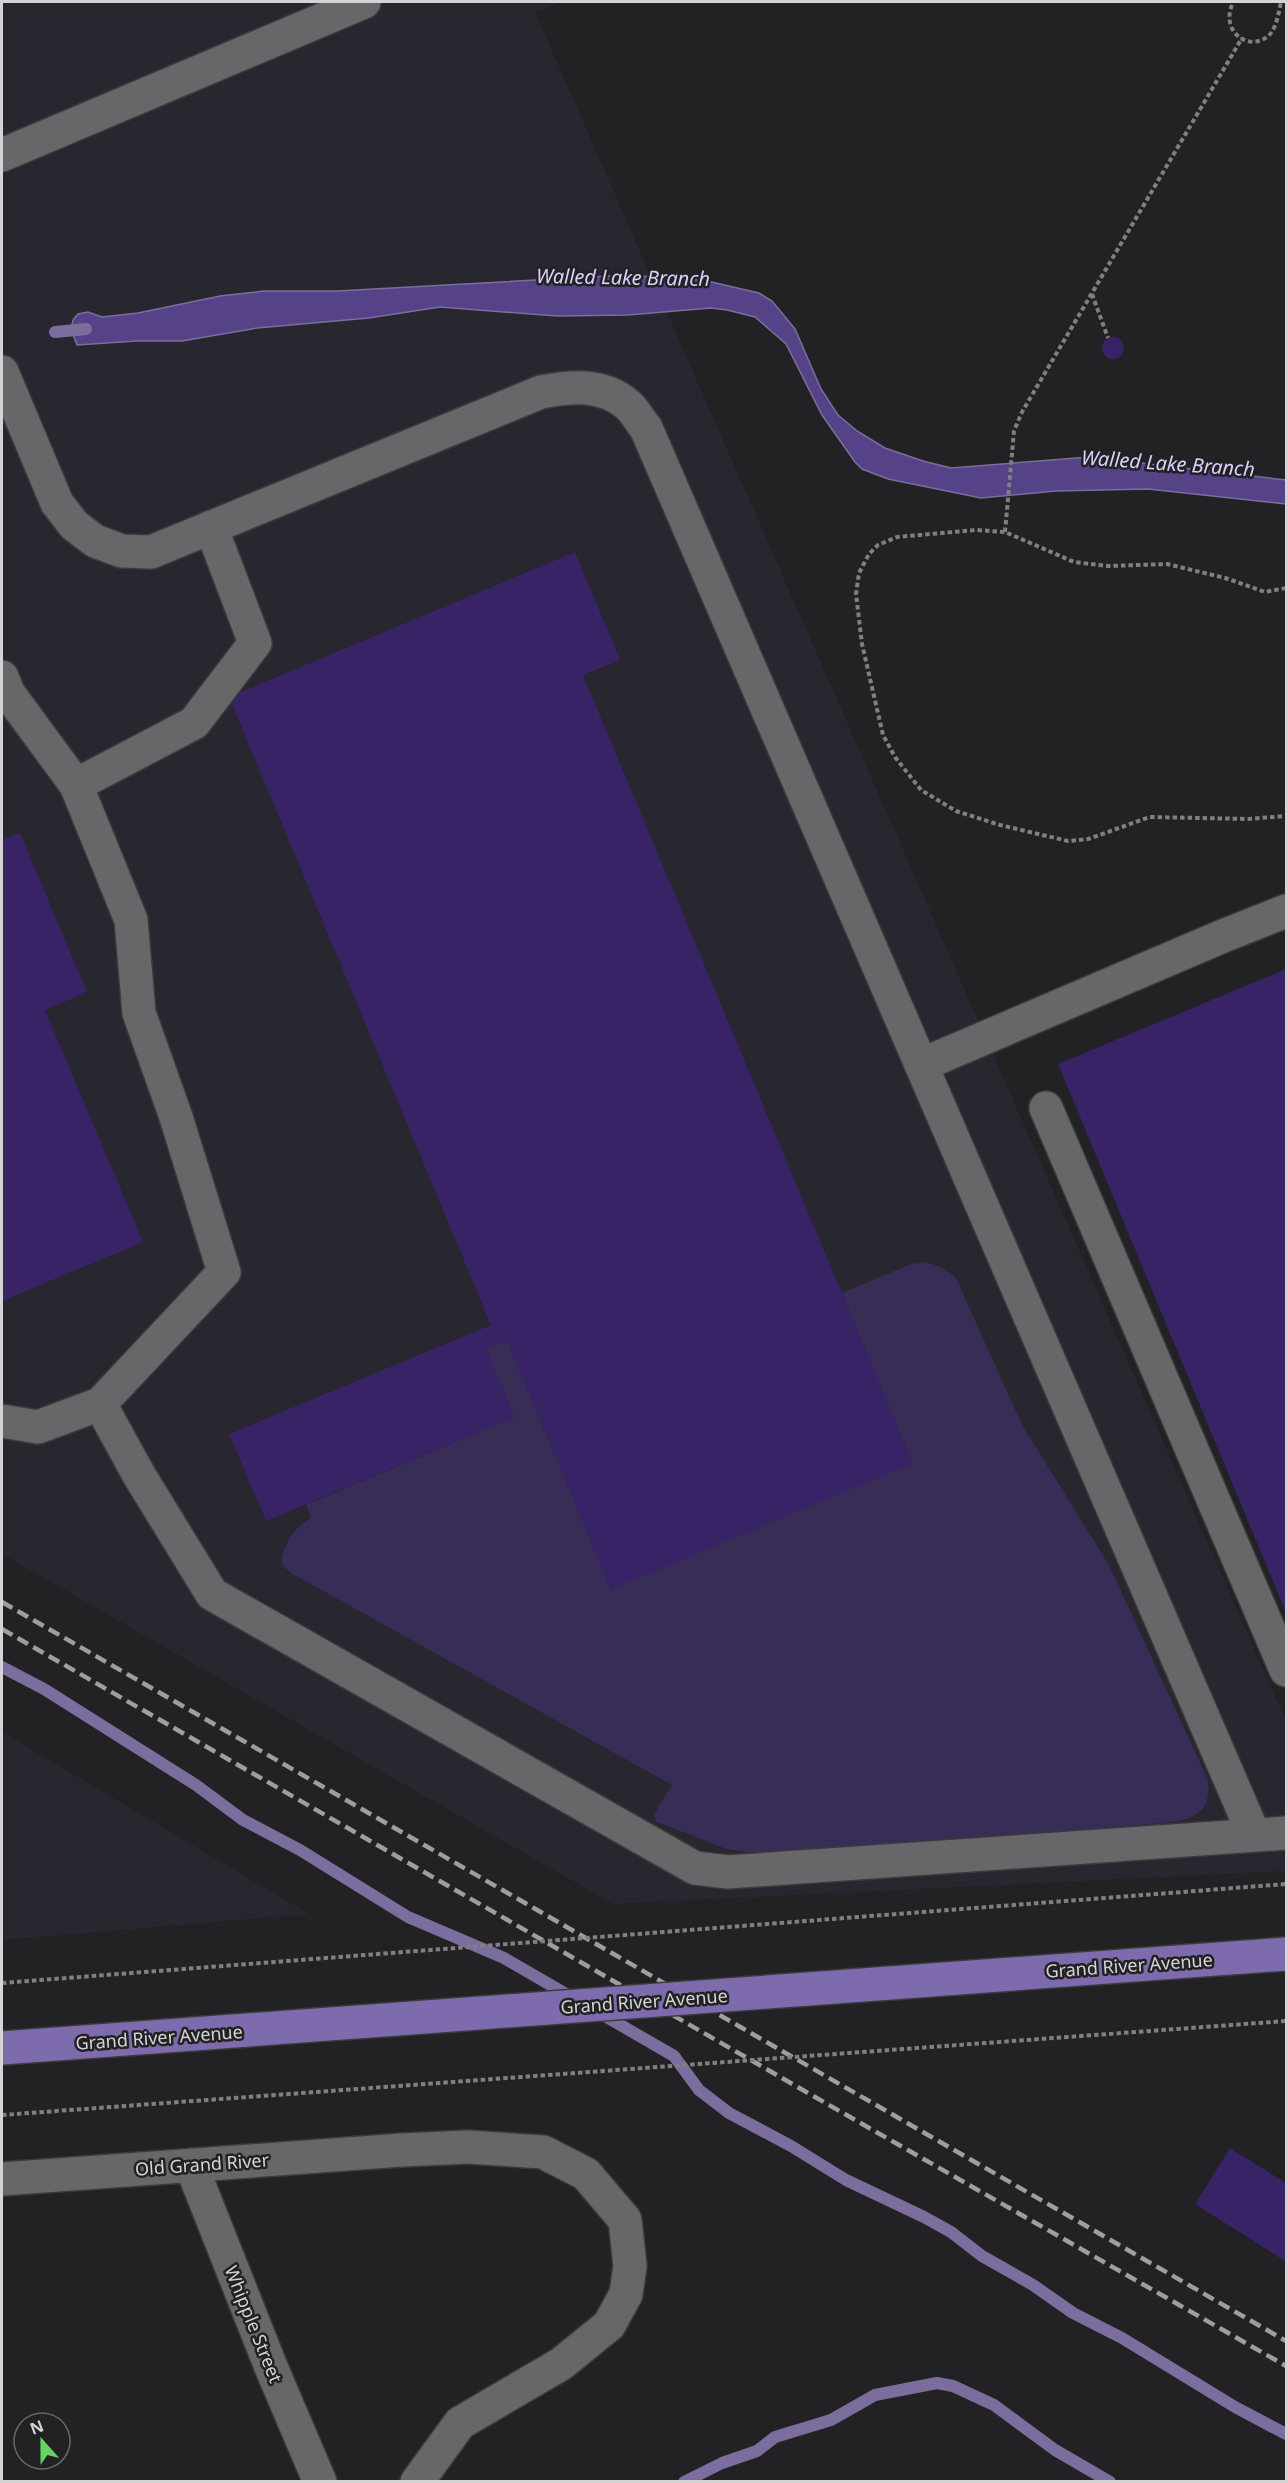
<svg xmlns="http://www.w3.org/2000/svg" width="1288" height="2483" viewBox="0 0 1288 2483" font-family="'Noto Sans',sans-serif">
<rect width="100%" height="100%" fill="#222124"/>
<!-- built -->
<path fill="#28262f" d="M2,2H562L535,12L1286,1721V1871L613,1904L2,1554Z
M2,1732L309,1914L2,1940Z"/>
<!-- green -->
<path fill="#382d57" d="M925,1262L941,1267L955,1276L1022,1425L1109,1565L1208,1780C1212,1815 1192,1820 1163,1823L803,1852H747L727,1849L657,1822L654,1815L656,1811L672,1785L291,1573L282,1565C280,1548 296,1525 311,1518L306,1505L514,1417L486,1349L507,1340L611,1589L912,1463L842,1293L911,1264Z"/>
<!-- water -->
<path fill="#554287" stroke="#7b6e9e" stroke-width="1.5" d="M625,275L703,280L759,293L772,301L795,329L821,389L838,415L857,431L885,448L923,461L951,468L1089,457L1286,480V504L1148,489L1056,491L981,498L888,479L862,469L855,462L822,415L786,344L755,317L727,310L711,308L628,315L557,316L440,307L369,318L257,328L182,341H137L77,345L71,329L73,320L78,314L88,312L102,317L138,313L220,296L264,291H337Z"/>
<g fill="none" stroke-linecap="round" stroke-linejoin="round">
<!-- stream -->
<path stroke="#7b6e9e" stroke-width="12" d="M55,332L86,329
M2,1667L44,1689L196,1785L243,1820L300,1850L408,1917L504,1958L573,1998
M598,2012L674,2056L699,2090L729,2113L791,2146L846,2180L924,2217L951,2232L982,2256L1033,2285L1073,2313L1122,2338L1235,2407L1286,2434
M684,2482L722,2463L757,2451L775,2437L831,2420L875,2395L937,2383L953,2386L994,2405L1055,2450L1110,2482"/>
</g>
<!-- building -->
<path fill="#382366" d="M1102 348a11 11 0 1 1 22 0a11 11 0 1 1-22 0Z
M575,552L620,660L583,675L913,1463L611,1589L507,1340L486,1349L515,1417L266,1521L229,1434L491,1325L229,697Z
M20,833L87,992L45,1010L143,1242L2,1301V840Z
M1286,969V1610H1285L1058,1064Z
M1230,2148L1286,2183L1285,2261L1195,2204Z"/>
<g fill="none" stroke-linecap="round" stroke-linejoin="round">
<defs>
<path id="minor" d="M2,155L364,2
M2,372L57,503L74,525L95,541L122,551L151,552L541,392C570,386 603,383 628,405C635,411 640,421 646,428L1254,1835
M2,677L9,694L76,785L131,920L139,1013L176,1117L224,1272L100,1404
M76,785L194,723L255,643L211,527
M921,1065L1223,936L1286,911
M1046,1108L1286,1670
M2,1421L38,1427L100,1404L139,1475L212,1594L695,1868L728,1872L1286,1833
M191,2165L271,2367L320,2482
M2,2179L402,2150L468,2147L543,2152L586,2174L625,2220L630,2266L626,2294L609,2325L561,2364L460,2423L417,2482"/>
</defs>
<!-- minor casing -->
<use href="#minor" stroke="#3b3b3d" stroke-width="36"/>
<!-- path -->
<path stroke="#807f81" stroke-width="4" stroke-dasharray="4.5 3" stroke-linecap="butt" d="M1232,5C1220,34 1253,54 1271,33C1277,25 1279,11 1281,2
M1092,294L1108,338
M1005,532L1014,431L1022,412L1242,38
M1286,588L1265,592L1225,578L1167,564L1108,566L1074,562L1005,532L976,530L897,537L878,545L869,554L859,573L856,594L862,644L883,735L895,757L921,790L956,811L1000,825L1068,841L1088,839L1150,817L1248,819L1286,816"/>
<!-- minor -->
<use href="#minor" stroke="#67676a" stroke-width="33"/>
<!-- rail -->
<path stroke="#9e9d9f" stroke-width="4.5" stroke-dasharray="12 6" stroke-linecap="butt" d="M2,1602L1286,2341
M2,1629L808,2093L1286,2366"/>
<defs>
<path id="major-bridge" d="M2,2048L1286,1954"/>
</defs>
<!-- major-bridge casing -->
<use href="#major-bridge" stroke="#3b3b3d" stroke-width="36" stroke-linecap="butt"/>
<!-- path-bridge -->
<path stroke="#807f81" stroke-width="4" stroke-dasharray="4.5 3" stroke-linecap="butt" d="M2,1983L1286,1884
M2,2115L1286,2021"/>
<!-- major-bridge -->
<use href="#major-bridge" stroke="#7d6bad" stroke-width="33"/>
</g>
<g text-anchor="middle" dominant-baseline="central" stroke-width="5" stroke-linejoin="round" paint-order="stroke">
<!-- street labels -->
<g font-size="18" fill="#d4d3d5" stroke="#222124">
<text transform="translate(1129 1965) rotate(-4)">Grand River Avenue</text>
<text transform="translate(644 2001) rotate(-4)">Grand River Avenue</text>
<text transform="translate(159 2037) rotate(-4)">Grand River Avenue</text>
<text transform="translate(202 2164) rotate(-4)">Old Grand River</text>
<text transform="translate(254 2324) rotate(68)">Whipple Street</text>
</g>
<!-- water labels -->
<g font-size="20" font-style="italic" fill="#d9d1fa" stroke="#222124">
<text transform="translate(623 277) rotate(1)">Walled Lake Branch</text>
<text transform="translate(1168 463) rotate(4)">Walled Lake Branch</text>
</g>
</g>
<!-- border -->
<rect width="1288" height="2483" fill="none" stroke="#d4d3d5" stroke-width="6"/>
<!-- north arrow -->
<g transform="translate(42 2441) rotate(339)"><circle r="28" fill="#222124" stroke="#69686b" stroke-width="1.5"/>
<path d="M0-4.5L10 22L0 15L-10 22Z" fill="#65d467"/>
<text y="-9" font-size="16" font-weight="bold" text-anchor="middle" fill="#d4d3d5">N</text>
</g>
</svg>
